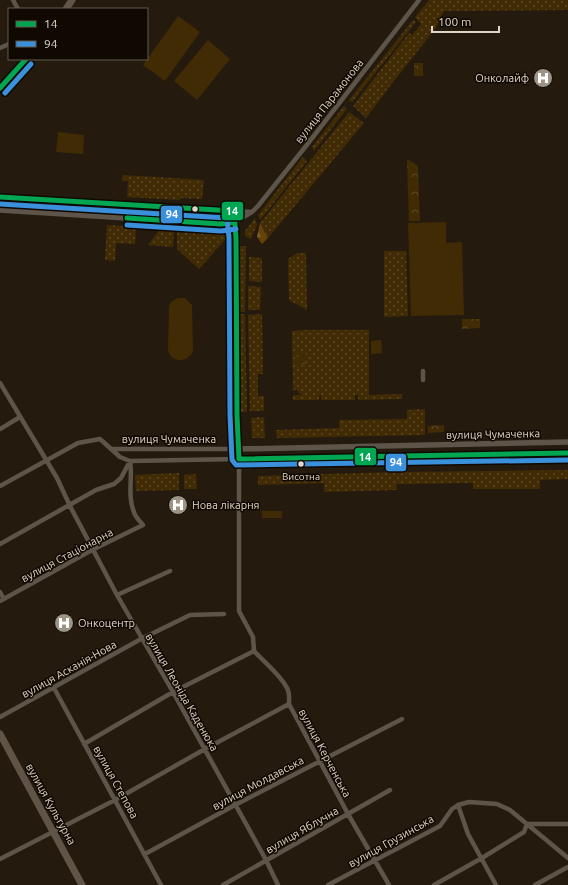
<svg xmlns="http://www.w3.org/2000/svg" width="568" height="885" viewBox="0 0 568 885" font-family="Ubuntu,sans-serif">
<defs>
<pattern id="grass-dots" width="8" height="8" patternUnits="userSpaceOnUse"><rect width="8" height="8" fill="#412b04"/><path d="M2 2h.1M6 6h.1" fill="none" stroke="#5c4927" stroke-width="1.8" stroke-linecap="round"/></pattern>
<pattern id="forest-firs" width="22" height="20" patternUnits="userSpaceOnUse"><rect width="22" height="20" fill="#644208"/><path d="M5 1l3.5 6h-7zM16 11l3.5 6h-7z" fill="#7a5c2a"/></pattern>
<pattern id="park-crowns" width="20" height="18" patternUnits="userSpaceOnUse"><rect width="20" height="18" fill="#412b04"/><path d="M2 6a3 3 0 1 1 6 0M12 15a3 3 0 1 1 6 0" fill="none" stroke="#5c4927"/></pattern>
</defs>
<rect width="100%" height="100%" fill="#241b0e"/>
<!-- grass -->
<path fill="url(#grass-dots)" d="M429,0H568V10L444,11L435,29L390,86L366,118L353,106L409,33L412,35L421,24L415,17Z
M413,20L416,22L352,102L349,100Z
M344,106L347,109L314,151L312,147Z
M349,112L364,123L268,238L260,223Z
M303,157L307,161L260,220L258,215Z
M123,175L204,180L202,199L181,198L180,200L127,197L128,181H122Z
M0,201L93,207L96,208L95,213H92L0,208Z
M103,207L222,214L224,218L222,221L102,214L101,212Z
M255,218L257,225L251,239L245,236V231Z
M107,225L136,227L135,244L116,243L115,261L105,260Z
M161,228H171L174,232L173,247L148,245Z
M188,228L223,232L225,235V240L199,269L177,249V231L188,232Z
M240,246H246L245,312H240Z
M384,251H406L408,316L384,317Z
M297,253H306L307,310L289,300L288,259Z
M249,257L262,258V282L249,281Z
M248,286L261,287L260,310H248Z
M240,314H245L247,412H241Z
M262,314L263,374H258V396H264V411H250L248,315Z
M306,330H369V395L402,394V399L358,400V395H355V400H321V395L319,396V400H293V395H303L300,394L297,390H293L292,331Z
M425,409V435L277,438L276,430L339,428V420L407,419V410Z
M264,417L265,438H252L251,418Z
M568,470V479L540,480V489H473V483L406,484H397V490L324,492V483L258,485V476L397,472Z
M179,473V490L136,491L135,475Z
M196,474L197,489H184V475Z"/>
<!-- forest -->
<path fill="url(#forest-firs)" d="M260,223L268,238L262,244L257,237Z"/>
<!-- park -->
<path fill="url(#park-crowns)" d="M414,63H423V76H414Z
M407,159L418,166L420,221H409Z
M462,319H480V328L462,329Z
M381,340L382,353L371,354V341Z
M306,352V366H297V353Z
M444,425V432L428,433V426Z"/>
<!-- pitch -->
<path fill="#412b04" d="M178,16L200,32L165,81L143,65Z
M208,40L230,59L197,100L174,81Z
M58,132L84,135L83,154L56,152Z
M446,222V243L462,242L464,315L411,316L408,223Z
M179,298H185L192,305L193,352C187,362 173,364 168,351L169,307C170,301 174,299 179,298Z
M262,511H282V518H262Z"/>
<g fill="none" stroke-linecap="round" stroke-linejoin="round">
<!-- minor -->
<path stroke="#5d554a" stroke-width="4.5" d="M13,0L18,9
M0,48L9,44
M234,211L252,212
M235,222L252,212L258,206L306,146L419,0
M423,380V371
M0,383L57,478L70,506L117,595L173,692L266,860L278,885
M0,429L20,417
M111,449H238
M0,486L78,443L100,439L120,457L130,461L239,459V611L253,637L254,651C265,663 280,674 287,688C290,693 289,699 289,704L348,814L389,885
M0,544L96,490L114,484L121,478L130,461
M0,592L4,599
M117,595L170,571
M0,601L92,550L143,525C140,521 135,517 134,512C127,496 133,477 130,461
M54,688L161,885
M0,717L141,639L190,615L224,614
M84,744L173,692L254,651
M458,805L468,834L496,885
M527,824H568
M145,854L235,805L402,719
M0,859L115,800L205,749L289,704
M223,885L390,790
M328,885L440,826L452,809L458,805L469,802L497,804L510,810L568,858
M434,885L482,858L524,832L527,824
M535,885L568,867"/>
<!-- tertiary -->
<path stroke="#5d554a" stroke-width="5.5" d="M0,197L234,211L236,238L237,415L239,459L568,453
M0,210L221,224L235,222
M99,216V203
M238,449L568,442"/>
<!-- primary -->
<path stroke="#5f5445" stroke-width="7" d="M66,9L72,0
M0,88L26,59
M0,734L82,885"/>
<defs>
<path id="bus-1" d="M0,88L26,59
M0,197L234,211L236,238L237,415L239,459L568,453
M127,218L221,224L235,222"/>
<path id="bus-2" d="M5,93L31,64
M0,204L227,218L229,238L230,415L232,460L236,465L568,460
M127,225L221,231L236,229"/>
</defs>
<!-- bus-1 casing -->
<use href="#bus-1" stroke="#100902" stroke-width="8"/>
<!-- bus-2 casing -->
<use href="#bus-2" stroke="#100902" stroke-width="8"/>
<!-- bus-1 -->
<use href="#bus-1" stroke="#00a651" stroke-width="5"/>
<!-- bus-2 -->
<use href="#bus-2" stroke="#3a90db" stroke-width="5"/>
</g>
<!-- icons -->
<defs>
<symbol id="hospital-disc" viewBox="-11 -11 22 22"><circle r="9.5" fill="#9e9486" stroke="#100902"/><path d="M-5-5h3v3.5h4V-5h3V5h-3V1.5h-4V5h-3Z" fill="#fff"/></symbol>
</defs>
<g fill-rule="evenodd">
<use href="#hospital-disc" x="532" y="67" width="22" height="22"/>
<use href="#hospital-disc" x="167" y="494" width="22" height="22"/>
<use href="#hospital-disc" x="53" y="612" width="22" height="22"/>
</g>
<!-- markers -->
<g fill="#e0d5c7" stroke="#100902" stroke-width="1.5">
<circle cx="195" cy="209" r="3.5"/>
<circle cx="301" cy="464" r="3.5"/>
</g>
<g text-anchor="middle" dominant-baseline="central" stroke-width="3" stroke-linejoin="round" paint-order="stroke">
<!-- bus labels -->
<g font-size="10" fill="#e0d5c7" stroke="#100902">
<text x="301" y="476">Висотна</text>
</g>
<!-- poi labels -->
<g font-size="11" fill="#e0d5c7" stroke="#100902" text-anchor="start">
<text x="529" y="78" text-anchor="end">Онколайф</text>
<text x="192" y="505">Нова лікарня</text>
<text x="78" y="623">Онкоцентр</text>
</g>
<!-- street labels -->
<g font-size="11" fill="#e0d5c7" stroke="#100902">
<text transform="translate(329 101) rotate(-52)">вулиця Парамонова</text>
<text transform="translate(493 434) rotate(-1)">вулиця Чумаченка</text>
<text x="169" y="439">вулиця Чумаченка</text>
<text transform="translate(67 555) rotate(-28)">вулиця Стаціонарна</text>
<text transform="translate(69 669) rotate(-29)">вулиця Асканія-Нова</text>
<text transform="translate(182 692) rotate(60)">вулиця Леоніда Каденюка</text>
<text transform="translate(325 753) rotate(62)">вулиця Керченська</text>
<text transform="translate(116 782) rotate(61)">вулиця Степова</text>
<text transform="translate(258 783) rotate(-28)">вулиця Молдавська</text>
<text transform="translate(51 804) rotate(61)">вулиця Культурна</text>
<text transform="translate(302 830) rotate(-30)">вулиця Яблучна</text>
<text transform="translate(391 841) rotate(-29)">вулиця Грузинська</text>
</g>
</g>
<g stroke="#100902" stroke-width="1.5">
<rect x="221" y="201" width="23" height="20" rx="4" fill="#00a651"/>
<rect x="160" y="205" width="23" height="19" rx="4" fill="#3a90db"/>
<rect x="354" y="447" width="23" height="19" rx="4" fill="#00a651"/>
<rect x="385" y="453" width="22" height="19" rx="4" fill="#3a90db"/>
</g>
<g font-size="11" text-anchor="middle" font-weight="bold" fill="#fff">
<text x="232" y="215">14</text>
<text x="172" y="218">94</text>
<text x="365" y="461">14</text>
<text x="396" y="466">94</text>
</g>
<!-- legend -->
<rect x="8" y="8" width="140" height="52" fill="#100902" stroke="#635b51"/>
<rect x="16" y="21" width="20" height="6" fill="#00a651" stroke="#635b51"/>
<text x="44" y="28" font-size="12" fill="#e0d5c7">14</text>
<rect x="16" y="41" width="20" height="6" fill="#3a90db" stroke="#635b51"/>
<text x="44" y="48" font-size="12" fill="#e0d5c7">94</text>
<!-- scale -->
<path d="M432 26v6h67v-6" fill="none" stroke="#e0d5c7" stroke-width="2"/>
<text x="438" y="26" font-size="12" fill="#e0d5c7" stroke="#100902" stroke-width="3" paint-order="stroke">100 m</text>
</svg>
